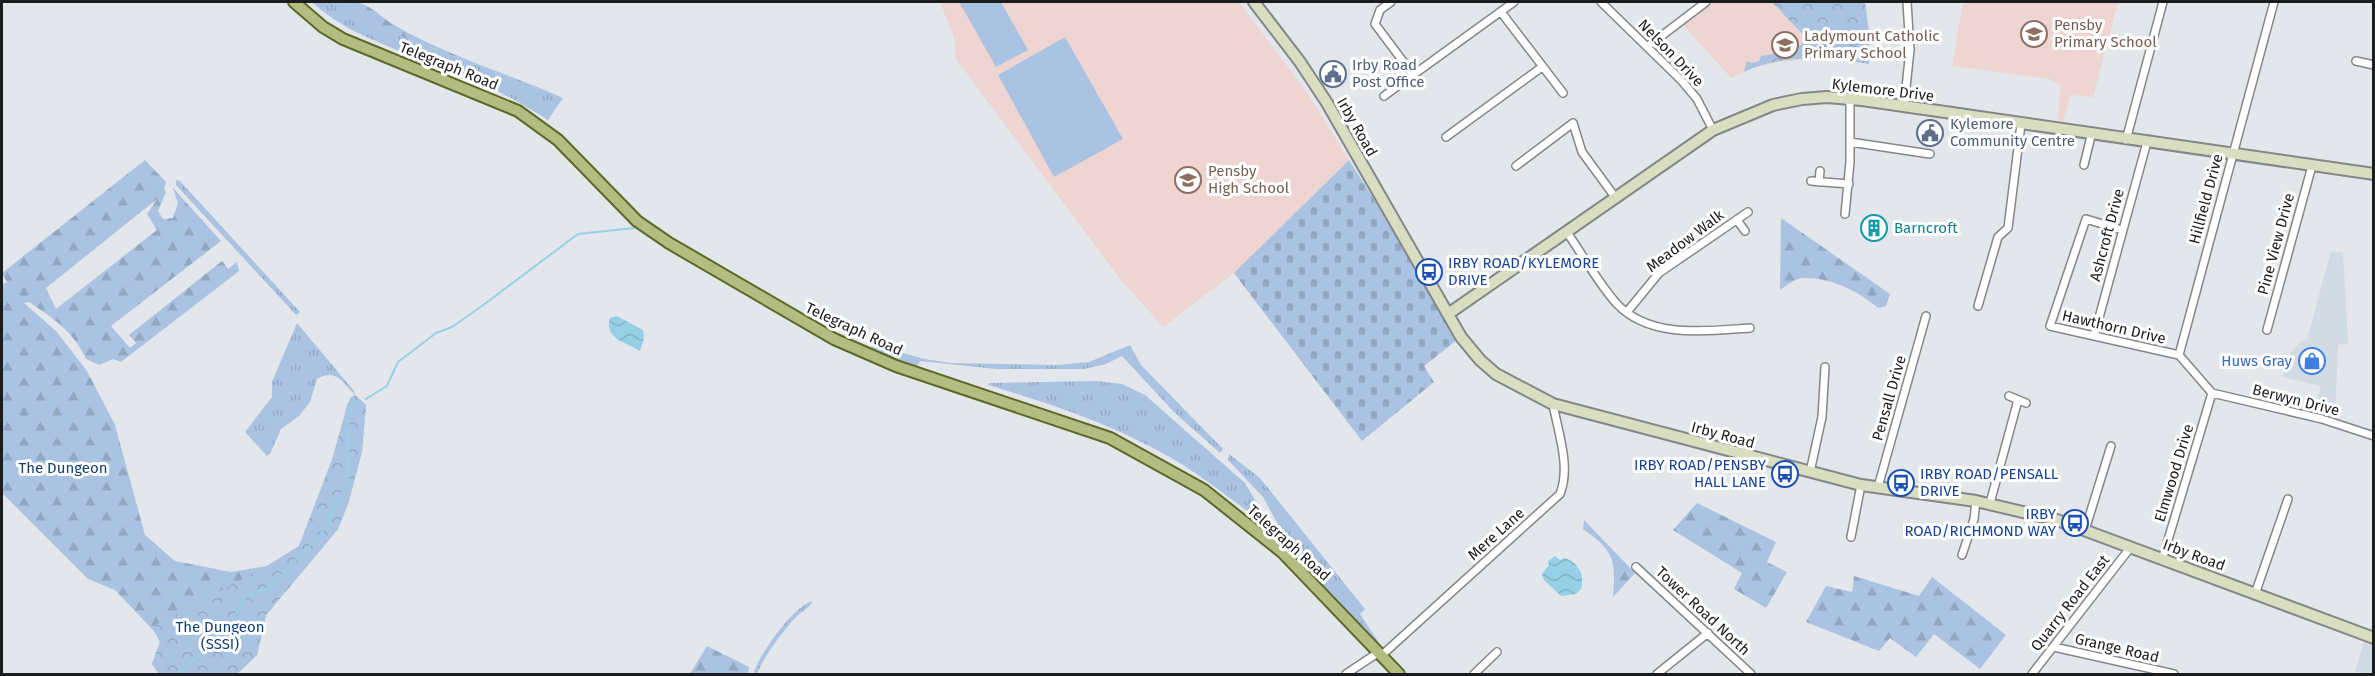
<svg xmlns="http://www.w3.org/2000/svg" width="2375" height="676" viewBox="0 0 2375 676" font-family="'Fira Sans',sans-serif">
<defs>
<pattern id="grass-tufts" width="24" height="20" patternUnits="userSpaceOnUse" patternTransform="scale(1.5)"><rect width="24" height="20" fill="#aac3e3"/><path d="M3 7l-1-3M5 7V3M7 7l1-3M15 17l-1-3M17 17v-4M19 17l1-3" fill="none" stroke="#92a7c2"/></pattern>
<pattern id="forest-firs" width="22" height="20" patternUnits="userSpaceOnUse" patternTransform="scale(1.5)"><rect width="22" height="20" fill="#aac3e3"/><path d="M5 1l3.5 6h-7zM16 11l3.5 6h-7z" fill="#92a7c2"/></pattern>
<pattern id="cemetery-stones" width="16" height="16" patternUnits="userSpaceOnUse" patternTransform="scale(1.5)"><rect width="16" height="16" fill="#aac3e3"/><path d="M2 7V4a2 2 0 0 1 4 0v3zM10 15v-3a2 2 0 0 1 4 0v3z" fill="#92a7c2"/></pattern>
<pattern id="park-crowns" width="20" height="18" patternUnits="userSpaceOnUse" patternTransform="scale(1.5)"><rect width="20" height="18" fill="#aac3e3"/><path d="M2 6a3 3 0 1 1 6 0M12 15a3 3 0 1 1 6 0" fill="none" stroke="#92a7c2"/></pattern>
<pattern id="water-waves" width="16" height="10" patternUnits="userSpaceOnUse" patternTransform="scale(1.5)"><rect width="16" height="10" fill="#95d0e7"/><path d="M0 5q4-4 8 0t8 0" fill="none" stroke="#80b2c6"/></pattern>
</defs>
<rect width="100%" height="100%" fill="#e3e6ea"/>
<!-- built -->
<path fill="#d2dae4" d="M2331,251L2343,253L2348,343L2338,345L2335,416L2314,413L2321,386L2283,377L2285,369H2289L2288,356L2302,340H2307Z
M2364,642L2373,645V674L2355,672Z"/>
<!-- education -->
<path fill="#efd5d1" d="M940,2H1239L1306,91L1349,160L1234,273L1163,327L1121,280L956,59L954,37Z
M1714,2H1865L1869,32V64L1835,58L1784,61L1755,67L1731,78L1683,25Z
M1963,2H2118L2093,97L2071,95L2063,120L2057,119L2061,86L2050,79L1952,66Z"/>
<!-- grass -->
<path fill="url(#grass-tufts)" d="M312,2H347L379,28L563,98L548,120C519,102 489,85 457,73C410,53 350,38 312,2Z
M176,180L180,181L300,312L296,315L176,185Z
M297,323L354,391L355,395C343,382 335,368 317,379L310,402L299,416L281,429L270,454L267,456L245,432L272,397V382Z
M872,344L924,359L951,363L1056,365L1089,362L1130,345L1141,365L1223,449L1220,453L1174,412L1122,356L1106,364L1084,369H996L920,361L917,366L871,349Z
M1097,381L1122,384L1145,395L1245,483L1272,529C1242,508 1214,485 1183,465C1123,428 1055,405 988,385L989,383Z
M1229,454L1260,478L1365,609L1360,614L1381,646L1284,548L1280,539L1281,530L1263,497L1228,460Z
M812,601C810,609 801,611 796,617C781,634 765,654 757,674L754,672C761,652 792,608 812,601Z"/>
<!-- forest -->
<path fill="url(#forest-firs)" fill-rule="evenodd" d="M347,2C369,1 376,14 394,25C447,56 507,73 563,98L379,28Z
M145,160L166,182L164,189L166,192L158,211L163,219L173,218L178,203L173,188L221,241L111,326L130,348L136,343L129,335L222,261L228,269L237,262L239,271L121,362L113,359L99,365L86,359C74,332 53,318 29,302L24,303L56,331L87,371L115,425L145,535L175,561L231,572L267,566L299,546L332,460L350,398L355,395L366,405L362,451L349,501L338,529L266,615L257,655L237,674H159L152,664L160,642L154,631L115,590L88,579L2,493V285L7,282L2,273ZM157,199L147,214L157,230L56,309L46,288Z
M1781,218L1890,294L1886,306L1878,308C1858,291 1832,278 1805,278C1795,278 1787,285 1780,290Z
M1697,503L1776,542L1767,562L1787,572L1766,608L1734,589L1742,573L1673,530Z
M1584,520L1635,573L1613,597C1616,559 1614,551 1583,529Z
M1854,576L1919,596L1932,577L2006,635L1980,669L1934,634L1916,657L1890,638L1879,651L1806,622L1826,586L1852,592Z
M707,646L749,667L748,674H690Z"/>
<!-- cemetery -->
<path fill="url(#cemetery-stones)" d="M1349,160L1461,337L1424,366L1434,382L1362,441L1234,273Z"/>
<!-- park -->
<path fill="url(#park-crowns)" d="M1772,2H1865L1869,32V64C1828,57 1782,54 1744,72L1747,61L1752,63L1759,61L1761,56L1787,51L1790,54L1807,39Z
M355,395L366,405L362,451L349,501L338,529L266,615L257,655L237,674H159L152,664L160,642L155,625L267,566L299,546L332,460L348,402Z"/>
<!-- pitch -->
<path fill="#aac3e3" d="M959,2H1001L1028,50L996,67Z
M1065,37L1123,139L1054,177L998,75Z"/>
<!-- water -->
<path fill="url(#water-waves)" d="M617,316L643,330L644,339L640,351C625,342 604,339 610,318Z
M1555,556L1560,560L1565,558C1579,563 1585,575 1581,589L1576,594L1561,596L1544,580L1542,574L1549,565L1548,561Z"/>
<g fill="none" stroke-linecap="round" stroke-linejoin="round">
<!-- stream -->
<path stroke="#95d0e7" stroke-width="2" d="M366,399L387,386L398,362L436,333L452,327L486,303L578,234L634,228
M177,674L224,634L246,597L269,588L320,535L348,481V417L353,403L358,401"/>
<defs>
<path id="street" d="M1391,2L1380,10L1375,24L1414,76
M1601,2L1682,81L1697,99L1713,130
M1501,12L1563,93
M1647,47L1706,2
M2356,61L2374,65
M1384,96L1514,2
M1904,106L1910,50L1907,2
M1446,137L1542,67
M2126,140L2163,2
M1850,142L1930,154
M2084,165L2091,136
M1516,166L1573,123L1582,152L1615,197
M1811,181L1849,184
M1819,182L1820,171
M1845,214L1850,162V100
M1737,220L1745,231
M2122,230L2086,219L2050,326L2179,355
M1566,231C1583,255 1598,283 1617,304C1650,339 1707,331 1750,328
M1978,306L1998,237L2008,228L2021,124
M1627,312L1659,273L1748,212
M2267,330L2312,166
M2094,336L2147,142
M2179,355L2274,2
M2179,355L2212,393
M2212,393L2322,419L2374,436
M2009,396L2026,403
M1810,472L1822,417L1825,367
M1878,487L1926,316
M1990,503L2018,400
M2085,530L2111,446
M1851,537L1861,485
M1962,555L1974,519L1976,501
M2162,560L2212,393
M1636,567L1751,674
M2255,594L2288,499
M2054,647L2174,674
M1382,655L1560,494C1571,467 1558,432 1553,404
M1346,674L1379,652
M1474,674L1497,652
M1657,674L1708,633
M2032,674L2130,548"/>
<path id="secondary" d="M1254,2L1300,62L1327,103L1461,337L1480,360L1496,374L1553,404L1861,485L1976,501L2057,520L2374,638
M1448,314L1713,130L1773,105L1802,99L1827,97L1862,100L2374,174"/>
<path id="primary" d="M294,2L323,27L343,39L518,111L558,140L637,221L669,243L834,339L896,366L1110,438L1204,490L1282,552L1399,674"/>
</defs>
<!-- street casing -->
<use href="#street" stroke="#84868a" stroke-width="10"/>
<!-- secondary casing -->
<use href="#secondary" stroke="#84868a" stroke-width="14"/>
<!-- primary casing -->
<use href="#primary" stroke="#5d6828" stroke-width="14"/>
<!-- street -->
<use href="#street" stroke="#fff" stroke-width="7"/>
<!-- secondary -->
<use href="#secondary" stroke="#d9dec0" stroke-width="10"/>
<!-- primary -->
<use href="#primary" stroke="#b3bd81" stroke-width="10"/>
</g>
<!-- icons -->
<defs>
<symbol id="school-ring" viewBox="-11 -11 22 22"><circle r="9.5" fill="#fff" stroke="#8d6e63" stroke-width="1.5"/><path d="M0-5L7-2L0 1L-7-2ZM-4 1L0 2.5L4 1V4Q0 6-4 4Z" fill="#8d6e63"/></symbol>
<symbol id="civic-ring" viewBox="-11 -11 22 22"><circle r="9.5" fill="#fff" stroke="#5c6f8a" stroke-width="1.5"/><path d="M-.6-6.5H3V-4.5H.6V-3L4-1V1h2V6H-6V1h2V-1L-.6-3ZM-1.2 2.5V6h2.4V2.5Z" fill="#5c6f8a"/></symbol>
<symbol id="building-ring" viewBox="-11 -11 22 22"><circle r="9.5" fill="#fff" stroke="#0f9aa8" stroke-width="1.5"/><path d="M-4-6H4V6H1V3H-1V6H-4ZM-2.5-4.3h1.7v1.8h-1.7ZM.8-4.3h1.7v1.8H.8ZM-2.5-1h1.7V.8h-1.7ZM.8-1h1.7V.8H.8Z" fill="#0f9aa8"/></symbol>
<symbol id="bus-ring" viewBox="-11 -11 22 22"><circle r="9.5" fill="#fff" stroke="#1a4fb4" stroke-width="1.5"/><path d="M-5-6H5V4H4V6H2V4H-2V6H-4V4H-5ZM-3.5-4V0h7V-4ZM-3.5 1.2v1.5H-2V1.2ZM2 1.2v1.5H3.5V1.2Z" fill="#1a4fb4"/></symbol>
<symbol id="shop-ring" viewBox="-11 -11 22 22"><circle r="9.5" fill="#fff" stroke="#3f7fe0" stroke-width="1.5"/><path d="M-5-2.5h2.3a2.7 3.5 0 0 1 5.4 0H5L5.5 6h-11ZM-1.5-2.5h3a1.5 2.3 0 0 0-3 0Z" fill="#3f7fe0"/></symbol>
</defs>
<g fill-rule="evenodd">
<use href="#school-ring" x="2019" y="19" width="30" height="30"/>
<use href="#school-ring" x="1770" y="30" width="30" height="30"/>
<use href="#civic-ring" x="1318" y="59" width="30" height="30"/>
<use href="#civic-ring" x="1915" y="118" width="30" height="30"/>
<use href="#school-ring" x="1173" y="165" width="30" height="30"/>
<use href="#building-ring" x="1859" y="213" width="30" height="30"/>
<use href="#bus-ring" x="1414" y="257" width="30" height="30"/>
<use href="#shop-ring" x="2297" y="346" width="30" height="30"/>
<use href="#bus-ring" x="1770" y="459" width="30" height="30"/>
<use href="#bus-ring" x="1886" y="468" width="30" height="30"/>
<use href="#bus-ring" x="2060" y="508" width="30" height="30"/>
</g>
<g text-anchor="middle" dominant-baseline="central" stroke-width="6" stroke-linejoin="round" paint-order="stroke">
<!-- education labels -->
<g font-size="15" fill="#785e54" stroke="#fff" text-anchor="start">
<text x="2054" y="25">Pensby<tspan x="2054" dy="17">Primary School</tspan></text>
<text x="1804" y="36">Ladymount Catholic<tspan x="1804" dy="17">Primary School</tspan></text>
<text x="1208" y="171">Pensby<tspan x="1208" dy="17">High School</tspan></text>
</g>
<!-- street labels -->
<g font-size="15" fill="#1b1c1e" stroke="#fff">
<text transform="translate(1671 53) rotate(46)">Nelson Drive</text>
<text transform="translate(449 66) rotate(22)">Telegraph Road</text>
<text transform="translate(1883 90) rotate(7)">Kylemore Drive</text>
<text transform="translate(1357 127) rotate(60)">Irby Road</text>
<text transform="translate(2206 199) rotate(-75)">Hillfield Drive</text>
<text transform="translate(2107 235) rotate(-75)">Ashcroft Drive</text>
<text transform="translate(1685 241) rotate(-37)">Meadow Walk</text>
<text transform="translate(2276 244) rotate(-75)">Pine View Drive</text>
<text transform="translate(2114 327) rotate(13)">Hawthorn Drive</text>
<text transform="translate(854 329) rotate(25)">Telegraph Road</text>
<text transform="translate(1889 398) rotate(-74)">Pensall Drive</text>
<text transform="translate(2296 400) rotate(14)">Berwyn Drive</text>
<text transform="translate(1723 435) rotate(15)">Irby Road</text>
<text transform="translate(2174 473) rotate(-73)">Elmwood Drive</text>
<text transform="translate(1496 534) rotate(-42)">Mere Lane</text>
<text transform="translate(1289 543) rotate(42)">Telegraph Road</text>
<text transform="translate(2194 555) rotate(20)">Irby Road</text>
<text transform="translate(2070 603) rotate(-52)">Quarry Road East</text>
<text transform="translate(1703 611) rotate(43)">Tower Road North</text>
<text transform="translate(2117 648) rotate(13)">Grange Road</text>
</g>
<!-- service labels -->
<g font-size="15" fill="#4e5e75" stroke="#fff" text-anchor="start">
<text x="1352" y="65">Irby Road<tspan x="1352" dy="17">Post Office</tspan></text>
<text x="1950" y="124">Kylemore<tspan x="1950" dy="17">Community Centre</tspan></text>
</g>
<!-- culture labels -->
<g font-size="15" fill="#0d838f" stroke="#fff" text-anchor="start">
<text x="1894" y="228">Barncroft</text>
</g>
<!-- transit labels -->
<g font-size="15" fill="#164399" stroke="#fff" text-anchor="start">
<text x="1448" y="263">IRBY ROAD/KYLEMORE<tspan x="1448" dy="17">DRIVE</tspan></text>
<text x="1766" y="465" text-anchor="end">IRBY ROAD/PENSBY<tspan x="1766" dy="17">HALL LANE</tspan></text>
<text x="1920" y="474">IRBY ROAD/PENSALL<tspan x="1920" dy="17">DRIVE</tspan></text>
<text x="2056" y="514" text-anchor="end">IRBY<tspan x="2056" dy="17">ROAD/RICHMOND WAY</tspan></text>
</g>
<!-- shop labels -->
<g font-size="15" fill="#366cbe" stroke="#fff" text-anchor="end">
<text x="2292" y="361">Huws Gray</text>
</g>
<!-- park labels -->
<g font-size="15" fill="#133f70" stroke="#fff">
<text x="63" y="468">The Dungeon</text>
<text x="220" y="627">The Dungeon<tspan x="220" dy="17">(SSSI)</tspan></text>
</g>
</g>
<!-- border -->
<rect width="2375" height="676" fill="none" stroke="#1b1c1e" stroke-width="6"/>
</svg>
